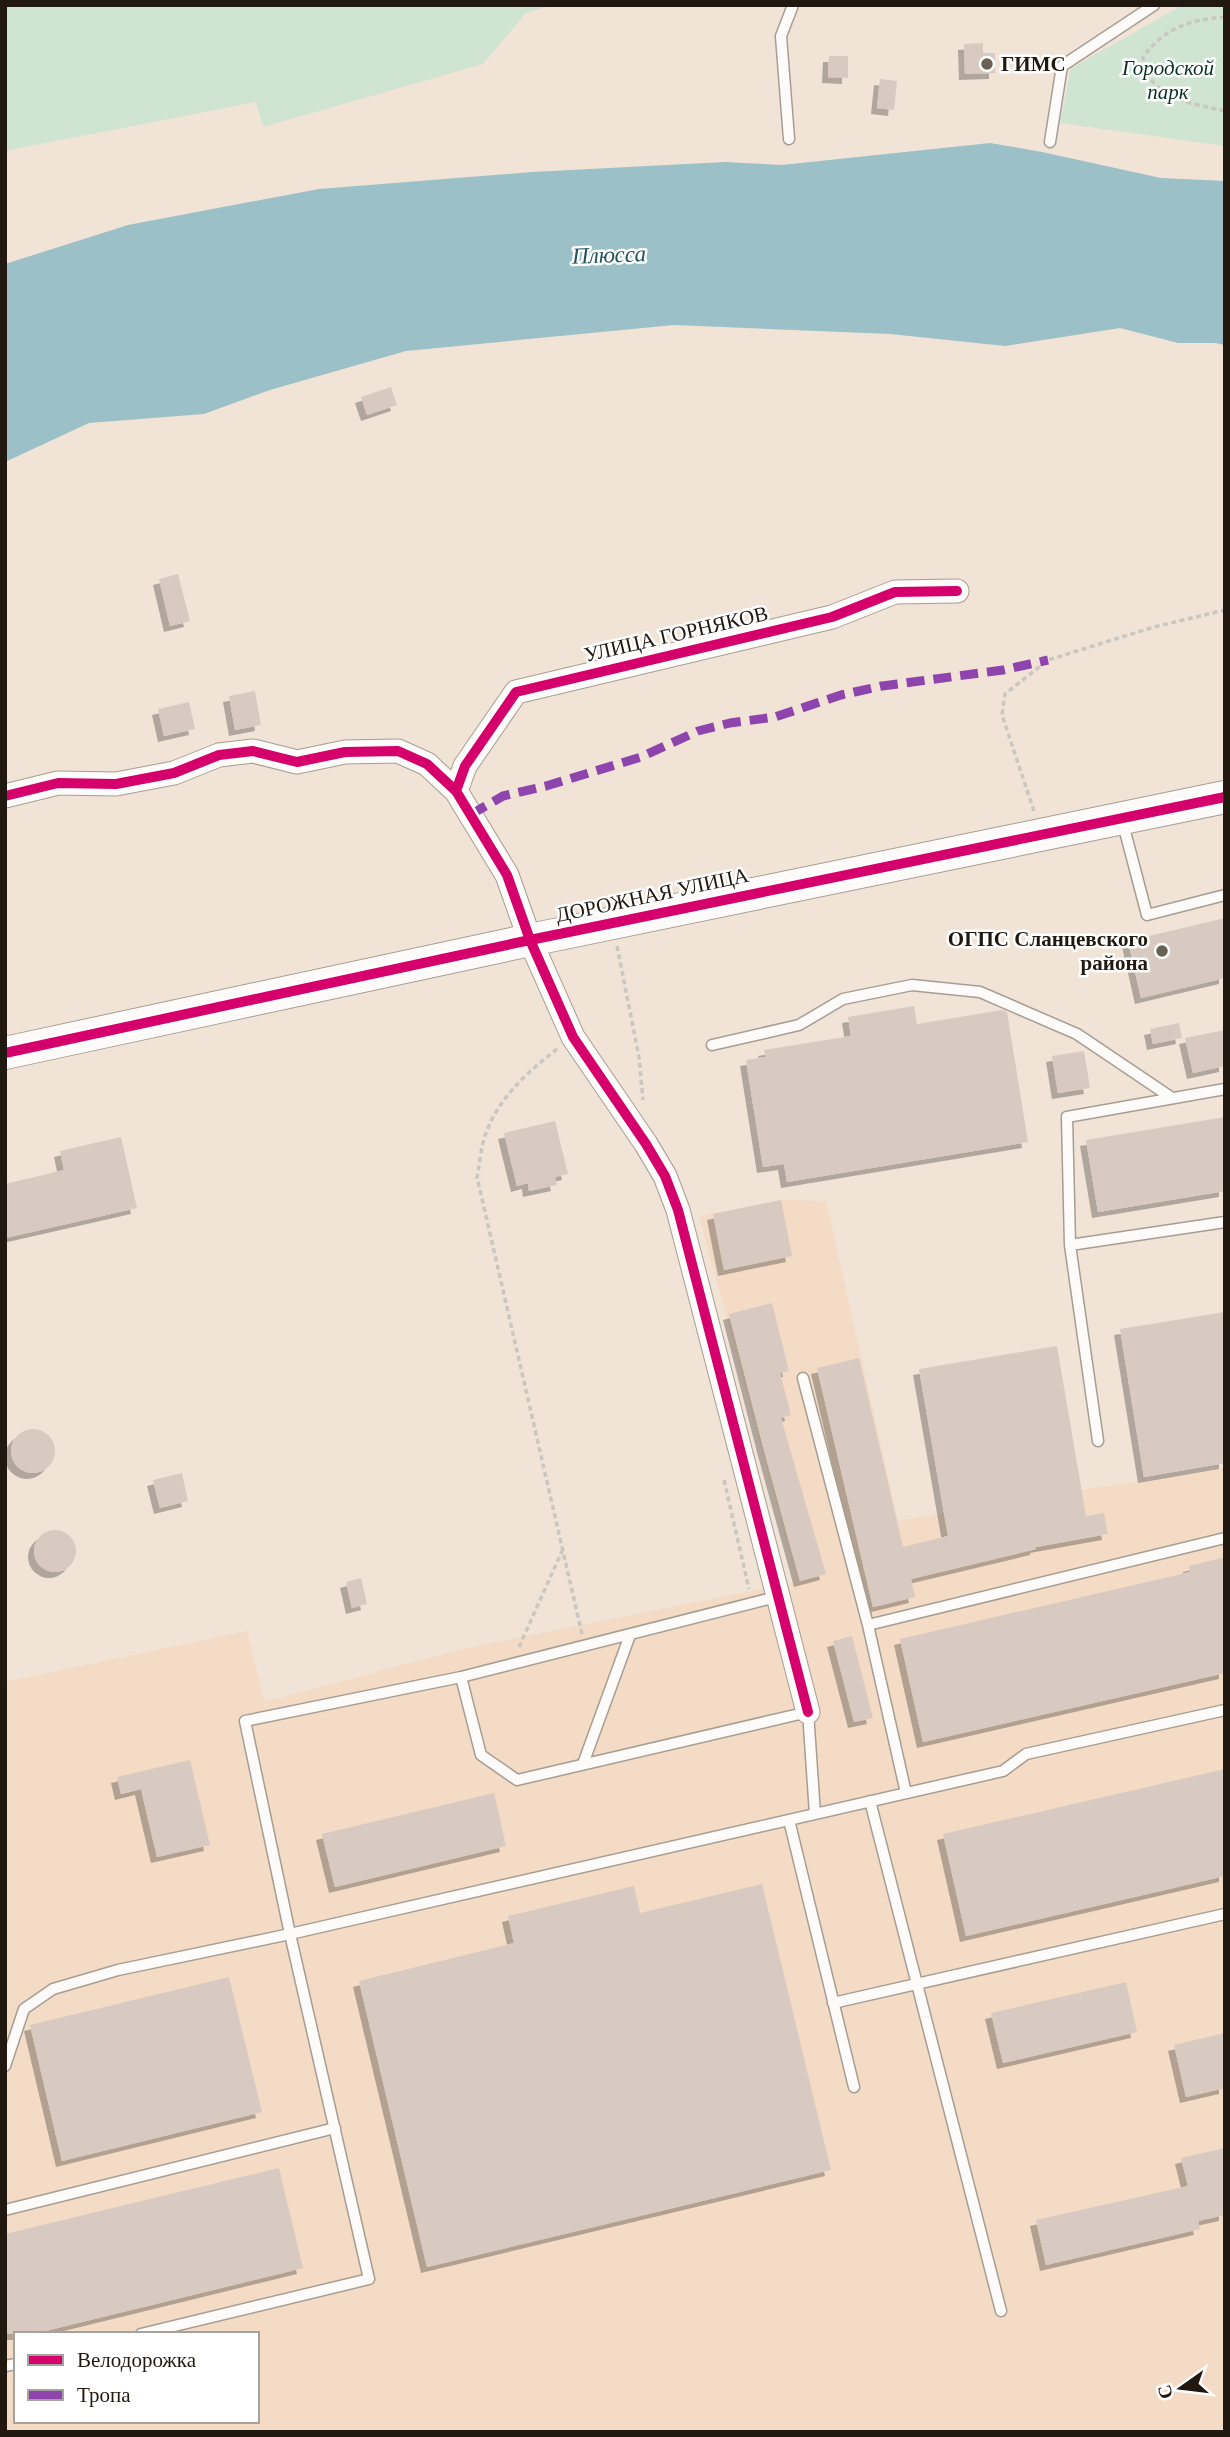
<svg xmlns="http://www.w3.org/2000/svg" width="1230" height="2437" viewBox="0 0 1230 2437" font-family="'Times New Roman',serif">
<defs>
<filter id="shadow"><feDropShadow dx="-6" dy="6" stdDeviation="0" flood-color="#0004"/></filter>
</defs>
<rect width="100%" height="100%" fill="#f1e3d6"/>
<!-- built -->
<path fill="#f3dbc5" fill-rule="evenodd" d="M781,1200L826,1201L898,1521L1081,1490L1225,1468V2432H5V1682L247,1631L265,1702L462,1649L797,1582L699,1216ZM16,2334H257V2421H16Z"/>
<!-- green -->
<path fill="#cfe5d1" d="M5,5H553L526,13L483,64L263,127L256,102L5,151Z
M1183,5H1225V146L1060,123L1071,68Z"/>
<!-- water -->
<path fill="#9cc0c7" d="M990,143L1042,152L1161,178L1225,181V345L1215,343H1178L1120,328L1005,346L890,334L674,325L406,351L270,390L204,414L89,423L5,462V264L128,225L319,189L532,172L725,162L782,165Z"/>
<!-- building -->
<path fill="#d9cac1" filter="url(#shadow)" d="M983,43V53H995V73L965,74L964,44Z
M829,56H848V78L828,77Z
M880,79L897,81L894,110L877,108Z
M391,387L397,405L367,415L361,397Z
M178,574L190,621L170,626L159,579Z
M255,691L261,725L235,730L229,696Z
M189,702L195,729L164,736L158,709Z
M1225,918V978L1141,998L1128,941Z
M914,1006L917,1024L1002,1010L1007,1012L1028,1142L787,1182L784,1164L763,1167L746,1060L766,1057L764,1050L851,1036L848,1017Z
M1179,1023L1182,1038L1153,1044L1150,1029Z
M1225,1030V1066L1193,1073L1185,1038Z
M1084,1051L1090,1088L1058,1093L1052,1056Z
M1225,1117V1191L1098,1212L1086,1140Z
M555,1121L568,1174L555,1177L557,1185L529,1191L528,1183L517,1186L504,1133Z
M121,1137L137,1208L5,1238V1184L64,1170L60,1151Z
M781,1200L792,1256L724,1270L713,1214Z
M772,1303L789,1371L780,1373L791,1415L781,1418L826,1574L800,1581L764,1450L729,1314Z
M1225,1312V1463L1144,1477L1120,1329Z
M1057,1346L1086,1516L1104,1513L1108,1534L1036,1547V1549L911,1579L915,1597L873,1607L817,1368L859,1358L903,1547L948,1536L919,1369Z
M11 1451a22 22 0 1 1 44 0a22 22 0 1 1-44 0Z
M182,1473L188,1501L160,1508L153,1480Z
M34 1551a21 21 0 1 1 42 0a21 21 0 1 1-42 0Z
M1225,1557V1673L923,1742L900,1639L1190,1572L1189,1566Z
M361,1578L367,1604L352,1608L346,1582Z
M852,1636L873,1718L854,1722L833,1641Z
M190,1760L210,1845L157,1857L141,1789L121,1794L117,1777Z
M1225,1769V1876L966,1936L943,1834Z
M494,1793L506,1846L335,1887L322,1834Z
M762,1884L831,2170L427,2267L359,1981L514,1943L508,1916L634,1886L640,1913Z
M229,1977L262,2112L62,2161L30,2025Z
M1126,1982L1137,2032L1003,2063L991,2013Z
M1225,2033V2088L1186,2097L1174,2045Z
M1225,2148V2215L1198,2221L1200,2229L1046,2265L1036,2220L1188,2186L1181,2158Z
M279,2168L303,2268L33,2334H5V2234Z"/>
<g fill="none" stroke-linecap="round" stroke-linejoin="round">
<defs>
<path id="lane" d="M789,139L781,36L793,5
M1050,142L1062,66L1154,5
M1122,820L1147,915L1225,895
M712,1045L799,1025L843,999L912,985L980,992L1077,1034L1172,1098
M1070,1245L1225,1222
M803,1378L868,1625L906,1793
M1098,1441L1070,1245L1067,1117L1225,1089
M868,1625L1225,1538
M461,1677L481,1755L517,1780L808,1712L815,1814
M583,1764L630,1635
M870,1801L1001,2311
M789,1820L854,2087
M833,2003L1225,1914
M5,2066L24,2009L53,1989L118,1970L290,1934L1003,1771L1026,1754L1225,1710
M5,2210L335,2128
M141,2334L369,2279L290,1934L245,1721L461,1677L780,1596
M5,2366L16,2364"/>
<path id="street" d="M456,791L465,766L516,692L832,617L895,592L957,591
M5,796L58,783L116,784L174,773L219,755L253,751L297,762L345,752L398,751L427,764L456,791L507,875L530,940L573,1037L646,1144L665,1176L678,1210L808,1712"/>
<path id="secondary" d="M5,1053L530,940L1225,797"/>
</defs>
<!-- lane casing -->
<use href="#lane" stroke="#a79d93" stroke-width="13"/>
<!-- street casing -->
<use href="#street" stroke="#a79d93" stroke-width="25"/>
<!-- secondary casing -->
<use href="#secondary" stroke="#a79d93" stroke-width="34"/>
<!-- path -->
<path stroke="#cac6c1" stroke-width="3.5" stroke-dasharray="5 3.5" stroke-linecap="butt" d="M1225,17C1189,20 1166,27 1143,57C1148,99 1190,103 1225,111
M1034,811L1002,715L1005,694L1048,660L1154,627L1225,610
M617,946L639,1057L643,1100
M557,1049C528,1072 499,1097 486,1133C481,1146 480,1163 477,1177L582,1634
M724,1480L749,1589
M519,1647L562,1551"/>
<!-- lane -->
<use href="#lane" stroke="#fdfbf9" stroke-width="10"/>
<!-- street -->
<use href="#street" stroke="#fdfbf9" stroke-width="23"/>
<!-- secondary -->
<use href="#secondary" stroke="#fdfbf9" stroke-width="32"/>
<!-- quiet -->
<path stroke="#8e44ad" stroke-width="9" stroke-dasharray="18 9" stroke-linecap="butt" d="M470,815L503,796L546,786L641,757L698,731L730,723L775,717L841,695L882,686L1003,670L1048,660"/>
<defs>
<path id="cycleway" d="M456,791L465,766L516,692L832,617L895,592L957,591
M5,796L58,783L116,784L174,773L219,755L253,751L297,762L345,752L398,751L427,764L456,791L507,875L530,940L573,1037L646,1144L665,1176L678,1210L808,1712
M5,1053L530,940L1225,797"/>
</defs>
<!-- cycleway casing -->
<use href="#cycleway" stroke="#fff" stroke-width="15"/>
<!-- cycleway -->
<use href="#cycleway" stroke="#d6006c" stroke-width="10"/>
</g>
<!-- markers -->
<g fill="#6a6055" stroke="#fff" stroke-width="2.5">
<circle cx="987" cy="64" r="7"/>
<circle cx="1162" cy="951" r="7"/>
</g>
<g text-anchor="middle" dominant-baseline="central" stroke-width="5" stroke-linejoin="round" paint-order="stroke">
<!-- poi labels -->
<g font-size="21" font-weight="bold" fill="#211910" stroke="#fff" text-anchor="start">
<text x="1001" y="64">ГИМС</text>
<text x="1148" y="939" text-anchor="end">ОГПС Сланцевского<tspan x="1148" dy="24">района</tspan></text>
</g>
<!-- park labels -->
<g font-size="21" font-style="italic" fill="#063221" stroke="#fff">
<text x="1168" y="68">Городской<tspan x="1168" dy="24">парк</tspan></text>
</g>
<!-- street labels -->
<g font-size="21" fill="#211910" stroke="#fff">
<text transform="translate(676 634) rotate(-13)">УЛИЦА ГОРНЯКОВ</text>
<text transform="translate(652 895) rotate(-12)">ДОРОЖНАЯ УЛИЦА</text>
</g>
<!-- water labels -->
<g font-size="23" font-style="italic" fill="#21525e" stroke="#fff">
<text transform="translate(609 255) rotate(-2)">Плюсса</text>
</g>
</g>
<!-- border -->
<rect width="1230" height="2437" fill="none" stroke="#211910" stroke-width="14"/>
<!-- legend -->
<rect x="14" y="2332" width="245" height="91" fill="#ffffff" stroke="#a6a39f" stroke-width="2"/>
<rect x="28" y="2355" width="35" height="10" fill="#d6006c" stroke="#a6a39f" stroke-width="2"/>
<text x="77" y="2367" font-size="21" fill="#211910">Велодорожка</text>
<rect x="28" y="2390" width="35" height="10" fill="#8e44ad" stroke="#a6a39f" stroke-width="2"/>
<text x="77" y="2402" font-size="21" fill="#211910">Тропа</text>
<!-- north arrow -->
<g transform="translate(1181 2388) rotate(256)" stroke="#ffffff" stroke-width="5" paint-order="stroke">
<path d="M0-5L12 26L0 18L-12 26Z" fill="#211910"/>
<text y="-10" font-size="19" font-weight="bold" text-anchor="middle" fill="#211910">С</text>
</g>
</svg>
